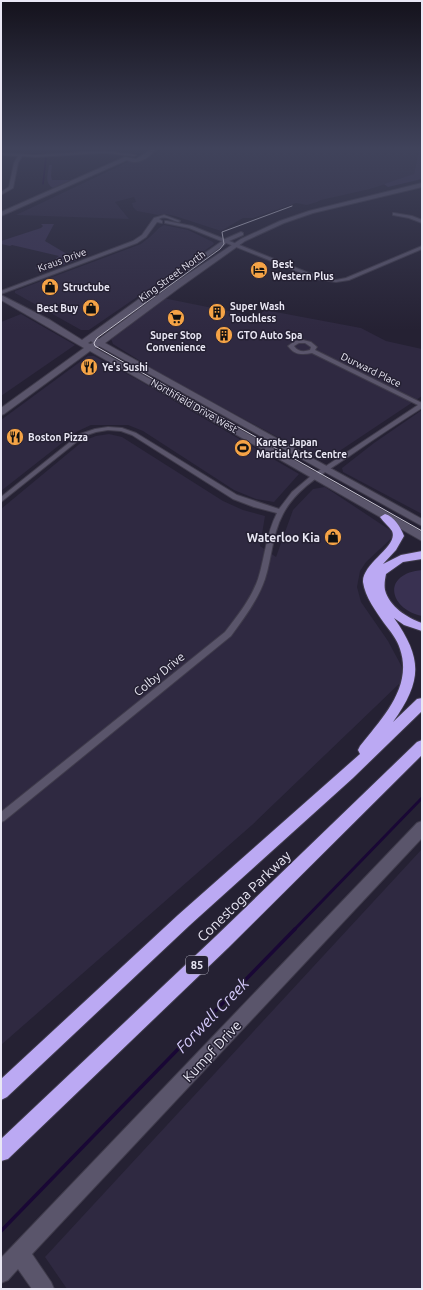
<svg xmlns="http://www.w3.org/2000/svg" width="423" height="1290" viewBox="0 0 423 1290" font-family="Ubuntu,sans-serif">
<rect width="100%" height="100%" fill="#252133"/>
<!-- built -->
<path fill="#2f2941" d="M155,150H419L414,175L370,189L321,200L317,202L307,205L296,203L253,218H243L221,231L175,216L165,214L158,215L137,211L133,207L132,203L136,202L134,197L115,202L129,219L16,215L130,161H138Z
M164,225L188,230L213,242L214,244L89,330H81L15,293V291L141,244L151,236L159,228Z
M163,298L257,317L265,310L361,328L386,341L422,349V396L326,460H320L161,374L113,344L111,339Z
M21,314L75,345L1,396V322Z
M88,356H94L140,381L299,474L274,502L256,499L234,490L143,431L128,425H91L76,432L1,491V420Z
M422,410V514L343,472L342,468L374,443Z
M109,434L122,437L223,501L243,510L265,516L260,546L276,557L293,510L313,489L325,487L396,534L366,562L360,571L357,587L361,602L388,641L403,669L400,683L252,825L1,1045V509L83,441L96,436Z
M422,849V1289H67L45,1257Z"/>
<!-- green -->
<path fill="#393151" d="M419,150H422V179L388,187L384,184L414,174Z
M49,165H52L51,176L52,180H71L53,188C44,183 48,174 49,165Z
M41,224H54L45,241L77,260L43,272L35,268L52,262L59,256L12,245L10,246L1,244V241L41,228L43,226Z
M422,570V616C389,609 381,574 422,570Z"/>
<g fill="none" stroke-linecap="round" stroke-linejoin="round">
<!-- stream-far2 -->
<path stroke="#190735" stroke-width="1.5" d="M42,150L45,152
M43,184L46,158"/>
<!-- stream-far1 -->
<path stroke="#190735" stroke-width="3" d="M294,930L422,798"/>
<!-- stream -->
<path stroke="#190735" stroke-width="3.5" d="M1,1231L295,929"/>
<defs>
<path id="street" d="M104,151L136,155L134,156L104,153L35,157L22,156L18,163L13,188L1,195V192L9,187L14,163L18,156L1,155V153L35,155Z
M394,213L412,216L422,220V223L409,218L393,215V213Z
M164,215L180,221L178,222C171,220 165,215 159,219L162,221V223L157,222L146,237L137,243L1,294V291L133,241L142,235L154,218Z
M167,221L192,226L319,277L336,280L346,278L422,246V249L349,280L336,282L316,279L189,228L165,223V221Z
M303,340L311,342L317,347L315,350L422,403V408C398,423 374,439 351,455C326,472 297,487 283,514C272,534 272,558 265,579C258,600 244,618 231,636L4,821L1,822V812L225,632C238,615 251,599 258,579C265,557 266,534 277,513L254,507L233,499L132,435L121,431L108,430L96,432L84,436L1,502V497L80,434L95,429L108,427L122,428L136,433L237,495L279,509L292,492L311,476L418,405L312,353C302,355 294,355 288,346L295,341ZM299,343H305L311,347L310,350C304,352 298,352 294,346Z"/>
<path id="secondary" d="M150,150H156C148,158 138,166 127,160L1,216V212L125,157L136,159Z
M422,183V187L313,213L284,223L245,241L179,288L105,343L422,519V526L99,346L95,348L422,532V541L90,351L4,414L1,415V408L84,348L1,300V295L50,320L82,340L139,299H145V303L96,338L99,339L173,284L241,239L280,221L309,211ZM91,341L93,343L90,344L88,343Z
M241,232L243,233V235L229,241L190,269L188,270L184,268L225,239Z
M422,821V838L32,1254L51,1282L54,1289H32L18,1269L8,1280L1,1283V1258L417,823Z"/>
<path id="highway" d="M385,514C394,516 401,528 404,536L396,550L383,564L401,555L422,551V559L403,562L386,574C385,579 384,585 385,590C389,606 407,618 422,623V631L404,625L394,618C423,659 422,681 393,722L417,699L422,698V711L353,778L190,925L7,1097L1,1100V1079L178,915L360,754L358,750L360,746C382,718 413,687 400,649C397,639 390,631 384,623C376,611 365,597 363,582C362,563 399,546 392,531C389,526 383,522 380,517Z
M422,740V755L228,948L8,1159L1,1161V1139L216,936L417,742Z"/>
</defs>
<!-- street casing -->
<use href="#street" stroke="#3f3b4b" stroke-width="2"/>
<!-- secondary casing -->
<use href="#secondary" stroke="#3f3b4b" stroke-width="2"/>
<!-- highway casing -->
<use href="#highway" stroke="#3f3b4b" stroke-width="2"/>
<!-- street -->
<use href="#street" fill="#5a556b" fill-rule="evenodd"/>
<!-- secondary -->
<use href="#secondary" fill="#5a556b" fill-rule="evenodd"/>
<!-- highway -->
<use href="#highway" fill="#bba9f3" fill-rule="evenodd"/>
<!-- tram -->
<path stroke="#c8c5d3" stroke-width="1" d="M292,206L222,232L224,244L220,249L97,338L94,343L95,346L422,531"/>
</g>
<!-- sky -->
<linearGradient id="sky" x2="0" y2="1"><stop stop-color="#14121c"/><stop offset="0.45" stop-color="#40435b"/><stop offset="1" stop-color="#40435b" stop-opacity="0"/></linearGradient>
<rect width="423" height="330" fill="url(#sky)"/>
<!-- icons -->
<defs>
<symbol id="hotel-disc" viewBox="-11 -11 22 22"><circle r="9.5" fill="#f5a346" stroke="#252133"/><path d="M-6-4.5h1.5V1H6V5H4.5V3h-9V5H-6ZM-4 0a1.8 1.8 0 1 1 3.6 0ZM.5 0V-2.5h3Q6-2.5 6 0Z" fill="#111"/></symbol>
<symbol id="shop-disc" viewBox="-11 -11 22 22"><circle r="9.5" fill="#f5a346" stroke="#252133"/><path d="M-5-2.5h2.3a2.7 3.5 0 0 1 5.4 0H5L5.5 6h-11ZM-1.5-2.5h3a1.5 2.3 0 0 0-3 0Z" fill="#111"/></symbol>
<symbol id="building-disc" viewBox="-11 -11 22 22"><circle r="9.5" fill="#f5a346" stroke="#252133"/><path d="M-4-6H4V6H1V3H-1V6H-4ZM-2.5-4.3h1.7v1.8h-1.7ZM.8-4.3h1.7v1.8H.8ZM-2.5-1h1.7V.8h-1.7ZM.8-1h1.7V.8H.8Z" fill="#111"/></symbol>
<symbol id="supermarket-disc" viewBox="-11 -11 22 22"><circle r="9.5" fill="#f5a346" stroke="#252133"/><path d="M-6-5.5h2.5l.6 2H6L4.5 2H-2.5L-4.4-4H-6ZM-1.5 3.2a1.3 1.3 0 1 0 .1 0ZM3 3.2a1.3 1.3 0 1 0 .1 0Z" fill="#111"/></symbol>
<symbol id="restaurant-disc" viewBox="-11 -11 22 22"><circle r="9.5" fill="#f5a346" stroke="#252133"/><path d="M-5-6h1v4h1v-4h1v4h1v-4h1v5L-1.5 .5V6h-2V.5L-5-1ZM5-6V6H3V1.5H1.5Q1.5-4 5-6Z" fill="#111"/></symbol>
<symbol id="stadium-disc" viewBox="-11 -11 22 22"><circle r="9.5" fill="#f5a346" stroke="#252133"/><path d="M0-5a6.5 5 0 1 0 0 10a6.5 5 0 1 0 0-10ZM-3.5-1.8h7v3.6h-7Z" fill="#111"/></symbol>
</defs>
<g fill-rule="evenodd">
<use href="#hotel-disc" x="249" y="260" width="20" height="20"/>
<use href="#shop-disc" x="40" y="277" width="20" height="20"/>
<use href="#shop-disc" x="81" y="298" width="20" height="20"/>
<use href="#building-disc" x="207" y="302" width="20" height="20"/>
<use href="#supermarket-disc" x="166" y="308" width="20" height="20"/>
<use href="#building-disc" x="214" y="325" width="20" height="20"/>
<use href="#restaurant-disc" x="79" y="357" width="20" height="20"/>
<use href="#restaurant-disc" x="5" y="427" width="20" height="20"/>
<use href="#stadium-disc" x="233" y="438" width="20" height="20"/>
<use href="#shop-disc" x="323" y="527" width="20" height="20"/>
</g>
<g text-anchor="middle" dominant-baseline="central" stroke-width="3" stroke-linejoin="round" paint-order="stroke">
<!-- far-street labels -->
<g font-size="10" fill="#e9e7f4" stroke="#252133">
<text transform="translate(62 260) rotate(-20)">Kraus Drive</text>
<text transform="translate(172 276) rotate(-36)">King Street North</text>
<text transform="translate(371 370) rotate(26)">Durward Place</text>
<text transform="translate(194 406) rotate(30)">Northfield Drive West</text>
</g>
<!-- far-poi labels -->
<g font-size="10" font-weight="bold" fill="#e9e7f4" stroke="#252133" text-anchor="start">
<text x="272" y="264">Best<tspan x="272" dy="12">Western Plus</tspan></text>
<text x="63" y="287">Structube</text>
<text x="230" y="306">Super Wash<tspan x="230" dy="12">Touchless</tspan></text>
<text x="78" y="308" text-anchor="end">Best Buy</text>
<text x="176" y="335" text-anchor="middle">Super Stop<tspan x="176" dy="12">Convenience</tspan></text>
<text x="237" y="335">GTO Auto Spa</text>
<text x="102" y="367">Ye's Sushi</text>
<text x="28" y="437">Boston Pizza</text>
<text x="256" y="442">Karate Japan<tspan x="256" dy="12">Martial Arts Centre</tspan></text>
</g>
<!-- shield labels -->
<rect fill="#252133" stroke="#aeacba" stroke-width="1" x="186" y="956" width="22" height="18" rx="3"/>
<g font-size="11" font-weight="bold" fill="#e9e7f4">
<text x="197" y="965">85</text>
</g>
<!-- poi labels -->
<g font-size="12" font-weight="bold" fill="#e9e7f4" stroke="#252133" text-anchor="end">
<text x="320" y="537">Waterloo Kia</text>
</g>
<!-- street labels -->
<g font-size="12" fill="#e9e7f4" stroke="#252133">
<text transform="translate(159 674) rotate(-39)">Colby Drive</text>
</g>
<!-- near-street labels -->
<g font-size="14" fill="#e9e7f4" stroke="#252133">
<text transform="translate(244 896) rotate(-44)">Conestoga Parkway</text>
<text transform="translate(212 1051) rotate(-47)">Kumpf Drive</text>
</g>
<!-- near-water labels -->
<g font-size="16" font-style="italic" fill="#d4c9fa" stroke="#252133">
<text transform="translate(212 1015) rotate(-46)">Forwell Creek</text>
</g>
</g>
<!-- border -->
<rect width="423" height="1290" fill="none" stroke="#e9e7f4" stroke-width="4"/>
</svg>
